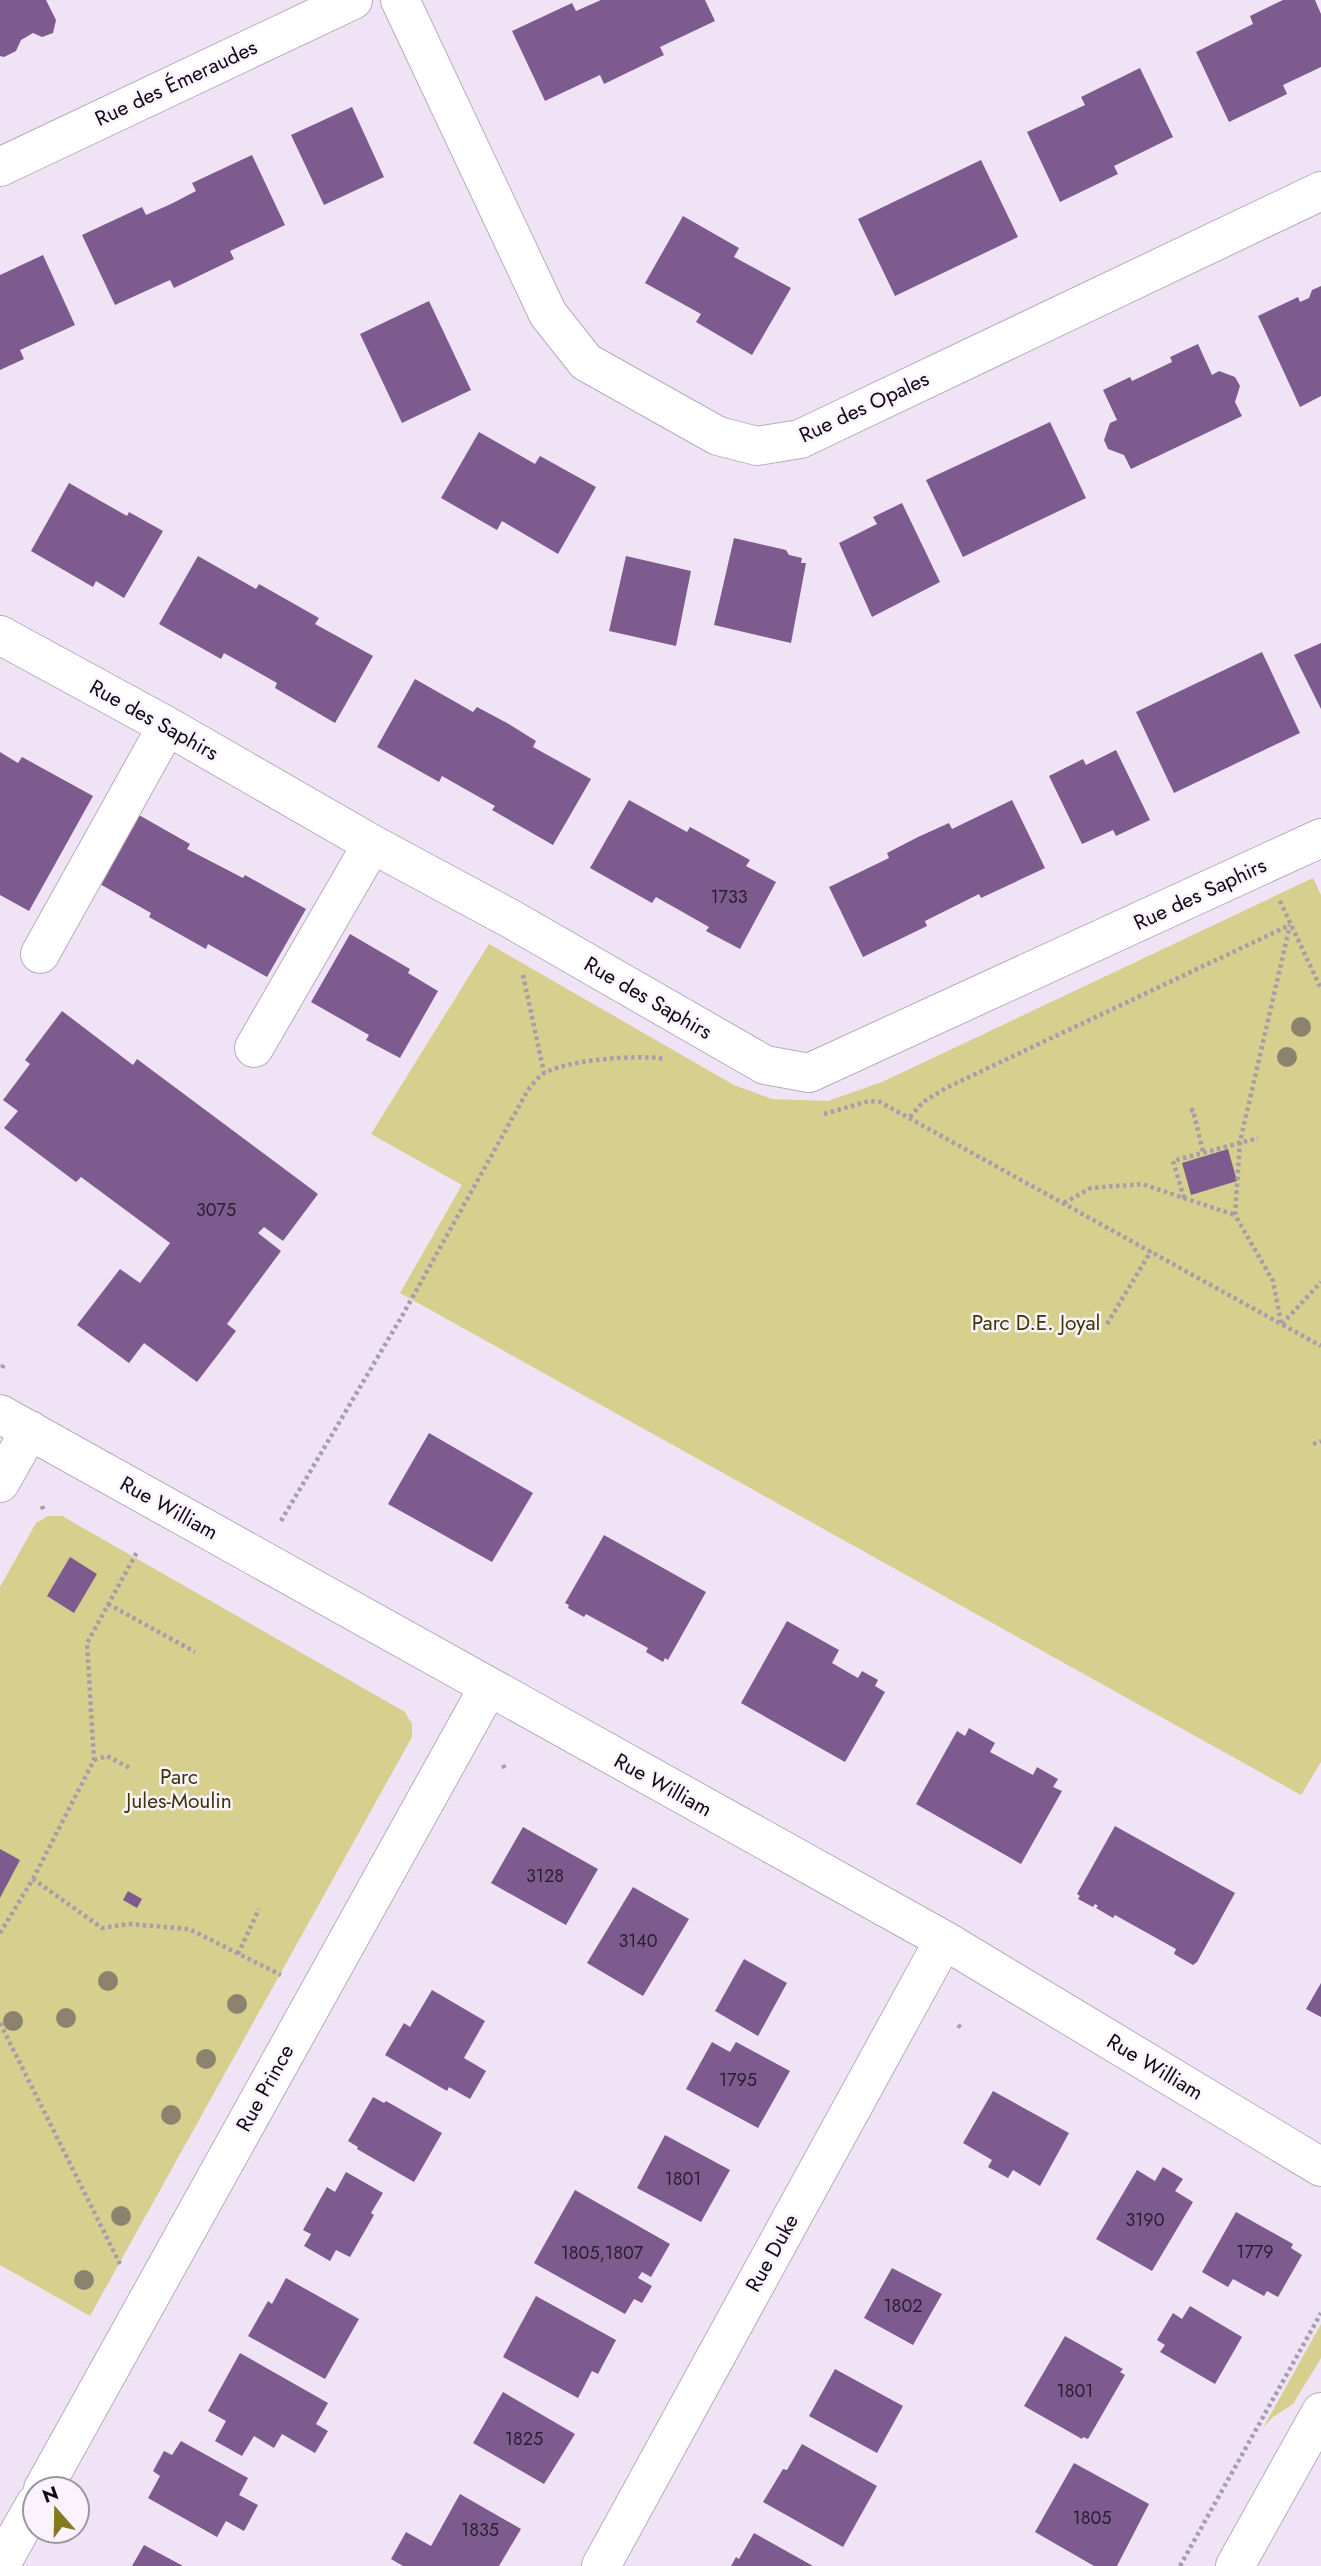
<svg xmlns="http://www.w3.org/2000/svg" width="1321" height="2566" viewBox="0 0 1321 2566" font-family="Jost,sans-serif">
<rect width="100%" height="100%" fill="#f0e3f6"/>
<!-- green -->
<path fill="#d7cf8e" d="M1313,878L1321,895V1762L1301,1795L400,1293L462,1185L371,1134L489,944L734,1085L772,1099L828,1101L882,1082Z
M48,1516H62L405,1712L412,1724V1737L90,2316L0,2265V1587L36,1523Z
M1321,2324V2358L1293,2404L1273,2417L1263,2428Z"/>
<!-- building -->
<path fill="#7d5b8e" d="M0,0H46L56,20L53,33L42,37L33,33L21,40L16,51L4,57L0,56Z
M601,0H705L715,21L660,47L664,55L604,84L600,75L545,101L512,31L572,3L576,11Z
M1283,0H1315L1321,14V67L1283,85L1287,94L1229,122L1196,52L1253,24L1250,16Z
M1140,68L1173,137L1114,166L1118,174L1060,202L1027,132L1085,105L1081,97Z
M352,107L384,177L324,205L291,135Z
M252,155L285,225L230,251L234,259L174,288L170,280L115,305L82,235L142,207L146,215L171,204L196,191L192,183Z
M981,160L1018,237L895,296L858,219Z
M683,216L739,248L734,257L791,288L752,355L696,322L701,314L645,283Z
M43,255L75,325L20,350L24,359L0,370V275Z
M1321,286V396L1300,407L1258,316L1298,297L1300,302L1309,298L1312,290Z
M429,301L471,390L402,423L360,334Z
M1198,344L1212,375L1219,371L1235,377L1240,386L1235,402L1242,416L1131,469L1124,455L1108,449L1104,440L1110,423L1117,420L1103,390L1130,377L1132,381L1172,362L1170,357Z
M1050,422L1086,498L963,557L926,480Z
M479,432L535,464L540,456L596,487L558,554L502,521L497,530L441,498Z
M69,483L127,516L129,512L163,531L124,598L96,581L93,587L31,551Z
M902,503L940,582L872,617L839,543L877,524L873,517Z
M734,538L786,550L789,555L802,558L801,563H806L791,643L714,625Z
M198,556L256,589L259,584L319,618L315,624L373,656L335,723L275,688L277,683L224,653L221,659L159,624Z
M626,556L691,571L676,646L609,631Z
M1321,643V709L1294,655Z
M1262,652L1300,733L1174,793L1136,712Z
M415,679L473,712L477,707L507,723L536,741L533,747L591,779L553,845L492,810L495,806L442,776L439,782L377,747Z
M1116,750L1150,820L1116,836L1113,830L1082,844L1049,776L1083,759L1086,765Z
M0,752L18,763L22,757L93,796L29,911L0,895Z
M629,800L687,832L690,827L750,860L746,866L776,882L740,949L706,931L709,927L656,897L652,903L590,868Z
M1012,800L1045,868L981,898L979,894L925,921L927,926L863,957L829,887L889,858L887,853L918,837L949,823L952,829Z
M130,810L190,844L187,849L243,878L245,875L306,909L267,977L208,944L206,949L149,917L151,913L91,879Z
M350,934L410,969L408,973L438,991L400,1058L366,1040L369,1035L311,1002Z
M62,1011L133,1065L137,1059L318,1194L283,1241L264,1227L258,1233L281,1251L227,1324L236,1331L197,1382L144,1343L129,1363L77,1325L120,1269L140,1283L170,1243L81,1177L76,1182L4,1128L18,1111L3,1100L30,1064L25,1060Z
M1228,1149L1237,1181L1191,1195L1182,1163Z
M429,1433L533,1493L492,1562L388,1504Z
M604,1535L706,1592L668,1660L665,1658L663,1662L646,1652L648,1648L586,1614L584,1617L568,1608L569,1605L565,1603Z
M70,1557L97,1574L74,1613L47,1596Z
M787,1621L839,1650L832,1663L858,1678L862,1671L878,1680L875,1686L885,1692L845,1762L741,1703Z
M969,1728L995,1743L990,1752L1033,1775L1037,1767L1058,1779L1053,1787L1062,1791L1021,1864L916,1804L957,1731L965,1736Z
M1115,1826L1235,1893L1197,1962L1193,1965L1174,1954L1176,1949L1115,1915L1113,1918L1096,1908L1098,1906L1095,1904L1093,1907L1078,1899L1080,1896L1077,1894Z
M523,1827L598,1869L566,1925L491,1883Z
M0,1849L20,1860L0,1898Z
M633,1887L689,1919L643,1996L587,1963Z
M128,1891L142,1899L137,1908L123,1900Z
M744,1959L787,1983L758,2036L715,2011Z
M1321,1983V2017L1306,2009Z
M432,1990L485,2021L464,2058L486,2071L470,2099L449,2087L447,2091L385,2055L404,2023L410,2027Z
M712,2042L730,2052L736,2042L790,2071L758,2128L686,2089Z
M993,2091L1069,2133L1040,2186L1013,2170L1008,2178L988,2167L992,2160L963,2143Z
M373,2097L384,2103L386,2101L442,2133L414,2182L357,2149L358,2147L348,2141Z
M665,2135L730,2170L701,2222L637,2188Z
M1163,2167L1183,2179L1175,2191L1193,2202L1152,2271L1096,2239L1137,2170L1155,2181Z
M346,2172L383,2193L371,2213L374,2215L350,2257L336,2250L330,2261L304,2246L311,2234L303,2230L327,2187L335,2192Z
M575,2190L670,2244L651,2277L642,2272L638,2278L652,2286L642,2303L634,2299L625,2314L534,2263Z
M1236,2212L1293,2244L1291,2248L1302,2255L1278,2297L1267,2291L1264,2296L1233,2279L1228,2287L1202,2272Z
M892,2268L942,2294L913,2345L864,2318Z
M286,2278L359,2319L325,2379L248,2336L268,2301L272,2304Z
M536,2296L616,2340L598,2374L592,2371L578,2398L503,2357Z
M1190,2306L1242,2337L1215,2384L1160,2352L1165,2345L1157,2340L1173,2313L1182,2319Z
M1065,2336L1123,2369L1120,2372L1125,2375L1088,2439L1083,2437L1082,2439L1024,2406Z
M240,2353L328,2403L316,2424L328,2431L315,2453L282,2434L274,2448L254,2436L242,2456L215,2441L226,2421L208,2411Z
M835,2369L903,2406L877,2453L809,2416Z
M503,2392L575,2434L544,2484L473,2443Z
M181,2441L248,2478L239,2495L258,2505L244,2531L226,2521L217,2537L148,2498L160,2476L153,2471L164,2451L172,2455Z
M802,2444L877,2486L843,2547L763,2502L783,2469L787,2470Z
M1074,2463L1149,2504L1117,2566H1094L1035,2532Z
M460,2494L521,2529L499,2566H403L391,2559L406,2532L431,2546Z
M754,2533L813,2566H731L736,2557L739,2559Z
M144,2545L183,2566H132Z"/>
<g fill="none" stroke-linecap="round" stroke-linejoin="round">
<defs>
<path id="minor" d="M400,0L548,314L586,362L718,436L757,446L800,439L1321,191
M0,167L353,0
M0,635L167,726L372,844L511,919L765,1065L809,1073L1321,838
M40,954L167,726
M254,1048L372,844
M0,1414L944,1940L1321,2167
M0,1483L30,1430
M43,2489L488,1688
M0,2566L35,2504
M601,2566L944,1940
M1235,2566L1321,2412"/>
</defs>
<!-- minor casing -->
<use href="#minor" stroke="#b7acbe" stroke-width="40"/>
<!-- path -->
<path stroke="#a79dac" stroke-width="4.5" stroke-dasharray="3.5 3.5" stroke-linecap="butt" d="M1280,901L1321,989
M523,975L544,1073
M1190,1111L1193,1110L1203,1152
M824,1114L869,1101L880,1102L1321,1346
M910,1117L923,1102L946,1088L1290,925
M1184,1198L1173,1161L1258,1138
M1064,1203L1091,1188L1142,1184L1235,1215
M1281,1323L1273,1281L1235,1215L1240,1142L1290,925
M1107,1324L1151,1251
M1282,1324L1321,1282
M2,1368L4,1364
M1313,1444L1321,1441
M42,1506L44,1512
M281,1521L402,1316L528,1090C532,1085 537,1078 543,1074C564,1060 639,1054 664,1059
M108,1604L195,1652
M94,1760L107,1756L130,1768
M503,1765L505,1769
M33,1879L94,1760L87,1643L137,1552
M0,1933L33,1879L102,1928L129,1924L189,1929L281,1975
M238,1954L259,1909
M0,2023L120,2264
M958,2025L962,2029
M1180,2566L1321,2313"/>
<!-- minor -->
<use href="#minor" stroke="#fff" stroke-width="38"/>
</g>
<!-- trees -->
<g fill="#8c836f">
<circle cx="1301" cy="1027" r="10"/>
<circle cx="1287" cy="1057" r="10"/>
<circle cx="108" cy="1981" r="10"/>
<circle cx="237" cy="2004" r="10"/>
<circle cx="66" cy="2018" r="10"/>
<circle cx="13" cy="2021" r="10"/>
<circle cx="206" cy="2059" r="10"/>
<circle cx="171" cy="2115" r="10"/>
<circle cx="121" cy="2216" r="10"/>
<circle cx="84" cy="2280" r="10"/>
</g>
<g text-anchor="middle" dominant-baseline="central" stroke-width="5" stroke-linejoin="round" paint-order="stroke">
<!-- number labels -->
<g font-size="18" fill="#2a1e30">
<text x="729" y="897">1733</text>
<text x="216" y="1210">3075</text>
<text x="545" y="1876">3128</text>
<text x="638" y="1941">3140</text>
<text x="738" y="2080">1795</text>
<text x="683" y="2179">1801</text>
<text x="1145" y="2220">3190</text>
<text x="1255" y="2252">1779</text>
<text x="602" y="2253">1805,1807</text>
<text x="903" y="2306">1802</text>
<text x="1075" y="2391">1801</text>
<text x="524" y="2439">1825</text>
<text x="1092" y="2518">1805</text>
<text x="480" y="2530">1835</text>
</g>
<!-- street labels -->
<g font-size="21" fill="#0e0a10" stroke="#faf3fe">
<text transform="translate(176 83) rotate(-25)">Rue des Émeraudes</text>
<text transform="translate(864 407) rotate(-25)">Rue des Opales</text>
<text transform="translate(154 720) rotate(29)">Rue des Saphirs</text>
<text transform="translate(1200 894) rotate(-25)">Rue des Saphirs</text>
<text transform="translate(648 998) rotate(30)">Rue des Saphirs</text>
<text transform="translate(169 1508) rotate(29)">Rue William</text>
<text transform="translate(663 1785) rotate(29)">Rue William</text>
<text transform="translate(1155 2067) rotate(31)">Rue William</text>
<text transform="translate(265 2088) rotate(-61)">Rue Prince</text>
<text transform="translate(772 2253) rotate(-61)">Rue Duke</text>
</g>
<!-- park labels -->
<g font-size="21" fill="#3b3500" stroke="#faf3fe">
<text x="1036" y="1323">Parc D.E. Joyal</text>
<text x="179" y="1777">Parc<tspan x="179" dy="24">Jules-Moulin</tspan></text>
</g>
</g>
<!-- north arrow -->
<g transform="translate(56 2510) rotate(340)"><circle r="33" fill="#faf3fe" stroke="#9c969f" stroke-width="2"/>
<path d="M0-5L12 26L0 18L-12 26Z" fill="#857a20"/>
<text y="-10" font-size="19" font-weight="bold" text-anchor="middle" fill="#0e0a10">N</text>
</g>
</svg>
